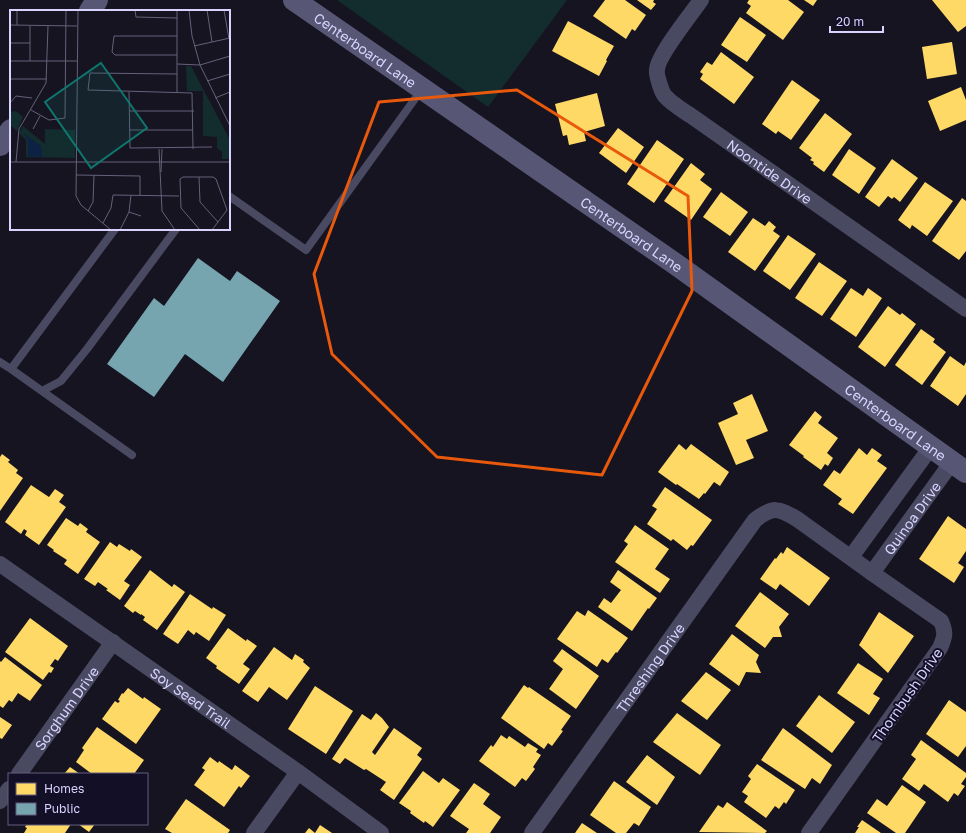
<svg xmlns="http://www.w3.org/2000/svg" width="966" height="833" viewBox="0 0 966 833" font-family="'Golos Text',sans-serif">
<rect width="100%" height="100%" fill="#161421"/>
<!-- green -->
<path fill="#132c2d" d="M337,0H567L488,107Z"/>
<!-- homes -->
<path fill="#ffd966" d="M605,0H625L646,15L635,31L632,29L626,39L593,16Z
M637,0H654L653,2L656,4L651,10Z
M749,0H788L804,12L783,40L746,13L751,6L747,3Z
M804,0H817L813,6Z
M932,0H966V26L958,32Z
M740,17L766,35L747,62L721,45Z
M568,21L614,46L606,60L607,61L599,76L552,51Z
M952,42L957,74L927,79L922,47Z
M721,52L754,77L734,104L700,79L703,74L700,72L707,62L712,65Z
M792,80L820,100L791,140L778,131L776,134L762,124Z
M961,87L966,100V120L940,131L928,101Z
M597,93L605,126L584,132L586,141L569,145L567,135L563,136L555,104Z
M825,113L852,134L824,172L813,164L814,162L810,160L812,158L799,148Z
M618,128L644,147L626,173L599,153Z
M657,140L684,159L654,203L627,184Z
M849,149L876,168L859,194L832,175Z
M892,159L918,178L900,202L894,197L892,199L888,196L879,207L865,197Z
M691,163L705,174L700,180L712,189L691,220L664,201Z
M925,182L953,201L927,236L912,225L910,229L898,220Z
M721,192L748,212L730,236L703,217Z
M962,198L966,201V251L959,260L932,241Z
M753,218L765,226L769,221L776,227L773,231L780,236L755,271L728,252Z
M788,235L816,254L790,290L763,271Z
M819,262L847,281L822,316L795,298Z
M851,288L863,296L868,288L882,298L856,337L830,319Z
M888,306L900,315L902,313L916,324L885,367L858,347Z
M921,329L935,339L933,342L946,352L922,385L895,365Z
M950,356L964,366L966,362V394L958,406L930,386Z
M752,394L768,431L746,440L754,458L736,465L718,423L738,414L733,403Z
M815,411L822,417L818,423L838,438L827,453L833,458L828,466L825,464L821,470L803,457L804,456L789,445Z
M679,444L686,450L691,444L729,472L720,486L714,482L705,494L704,493L699,499L677,484L676,485L658,472Z
M859,448L867,455L872,448L882,455L877,461L887,468L853,514L838,504L842,499L823,485L834,470L840,474Z
M2,454L10,460L8,462L18,470L16,473L23,478L0,511V457Z
M31,485L49,497L55,489L64,495L59,502L66,507L39,545L25,535L27,531L24,529L21,534L5,522Z
M665,487L712,520L693,546L691,545L687,550L673,539L671,541L647,524L657,509L652,506Z
M948,516L966,529V551L958,563L964,567L954,583L919,559Z
M66,518L78,526L80,523L88,529L86,532L100,542L78,574L64,564L67,560L53,551L54,550L47,545Z
M635,525L669,549L655,569L670,579L660,593L615,562L628,544L624,541Z
M110,542L117,547L119,544L130,551L131,549L142,557L124,581L130,585L120,600L106,590L108,589L98,582L95,586L84,579Z
M787,547L830,578L809,606L780,584L776,590L760,579L775,558L776,559L781,552L783,554Z
M150,570L172,587L174,584L185,592L157,630L143,620L145,617L141,614V615L135,611L133,613L124,606Z
M618,570L657,598L649,609L648,608L632,631L598,607L604,598L611,603L621,590L610,582Z
M760,592L789,614L779,627L782,637H773L765,648L735,626Z
M190,594L212,609L213,607L226,615L209,641L196,632L194,635L188,630L178,644L163,634Z
M588,610L628,638L617,653L616,652L608,663L602,659L597,667L557,639L577,611L585,616Z
M879,612L914,636L888,673L859,645Z
M30,618L68,646L58,661L55,659L50,666L54,668L51,673L49,672L43,680L5,652Z
M228,628L246,641L247,639L257,646L243,664L250,669L239,684L216,668L217,666L206,658Z
M732,634L759,655L756,662L761,673L746,672L739,686L709,664Z
M274,647L292,660L295,654L304,660L303,662L310,668L287,700L269,687L258,702L242,691Z
M562,649L599,676L576,709L549,689L563,669L553,661Z
M5,657L42,685L30,701L18,693L12,702L9,700L3,708L0,706V661L1,662Z
M858,663L883,679L873,694L880,698L869,715L837,693Z
M706,672L731,690L707,720L681,701Z
M524,685L528,688L529,687L571,716L561,730L563,731L552,746L548,743L544,749L501,718Z
M315,686L353,711L326,754L288,729Z
M128,688L143,699L144,697L161,709L136,744L102,719L115,701L118,703L120,701L118,700L122,693L123,694Z
M819,695L855,722L832,753L796,726Z
M949,700L966,712V746L958,757L926,734Z
M376,713L382,718L389,727L372,752L375,755L394,728L422,748L417,755L422,759L394,800L380,790L386,782L366,769L364,770L345,758L340,764L332,759L362,714L371,720Z
M677,713L721,745L700,775L653,742Z
M0,717L12,725L2,739L0,738Z
M97,727L144,760L134,774H92L76,762L84,750L82,748Z
M783,728L832,765L820,784L812,778L805,789L761,760Z
M501,735L507,739L509,736L525,747L528,743L538,749L536,752L541,755L533,767L535,769L526,781L522,778L515,787L479,761L491,745L493,747Z
M921,740L966,773V777L961,784L965,786L958,796L954,793L948,802L924,784L919,791L902,779L916,759L911,755Z
M647,755L675,777L657,805L626,782Z
M210,757L218,763L219,761L232,770L235,765L250,776L241,788L239,786L224,807L194,785L205,770L202,768Z
M757,764L795,790L786,804L784,802L779,809L775,806L766,818L744,802L748,796L742,792L751,779L748,776Z
M70,767L80,774H64Z
M423,771L439,783L443,778L460,790L433,827L425,821L424,823L410,813L411,811L399,803Z
M614,781L651,807L639,826L634,823L626,833H616L590,815Z
M474,783L490,794L483,804L501,817L490,833H466L469,829L450,816Z
M902,785L926,802L905,833H896L867,813L877,799L887,806Z
M186,799L230,830L228,833H172L165,829Z
M727,802L767,831L765,833L699,832L718,805L723,808Z
M862,820L881,833H855L859,827H857Z
M582,823L597,833H575Z
M27,824H71L65,833H24L27,828L25,827Z
M78,824H95L89,832Z
M320,825L332,833H305L309,828L315,833Z"/>
<!-- public -->
<path fill="#76a5af" d="M198,258L230,281L237,271L280,301L223,382L185,354L154,397L107,364L154,298L164,306Z"/>
<g fill="none" stroke-linecap="round" stroke-linejoin="round">
<!-- lane -->
<path stroke="#4a4962" stroke-width="8" d="M229,196L306,250L422,89
M0,362L11,369L115,229
M11,369L132,455
M42,391L61,381L87,349L176,229"/>
<!-- street -->
<g stroke="#4a4962" stroke-width="16">
<path id="s1" d="M701,0C692,13 657,56 657,70C656,75 662,93 665,96C672,104 681,109 690,115L966,309"/>
<path d="M851,557L931,447"/>
<path id="s2" d="M0,564L298,772L381,833"/>
<path id="s3" d="M872,573L952,462"/>
<path id="s4" d="M19,774L113,642"/>
<path d="M0,801L9,789"/>
<path d="M254,833L298,772"/>
<path id="s5" d="M532,833L755,520C773,506 778,508 797,519L872,573L941,621C946,632 945,637 940,648L809,833"/>
</g>
<!-- secondary -->
<g stroke="#575674" stroke-width="22">
<path id="s6" d="M294,0L674,263L966,472"/>
<path d="M90,11L97,0"/>
<path d="M0,145L11,130"/>
</g>
</g>
<!-- marked area -->
<path fill="none" stroke="#e8590c" stroke-width="3" stroke-linejoin="round" d="M517,90L688,196L692,291L602,475L437,457L332,354L314,274L379,102Z"/>
<g text-anchor="middle" dominant-baseline="central" stroke-width="4" stroke-linejoin="round" paint-order="stroke">
<!-- street labels -->
<g font-size="14" fill="#d9d4ff" stroke="#130f26">
<text stroke="none"><textPath href="#s6" startOffset="87">Centerboard Lane</textPath></text>
<text stroke="none"><textPath href="#s1" startOffset="240">Noontide Drive</textPath></text>
<text stroke="none"><textPath href="#s6" startOffset="411">Centerboard Lane</textPath></text>
<text stroke="none"><textPath href="#s6" startOffset="735">Centerboard Lane</textPath></text>
<text stroke="none"><textPath href="#s3" startOffset="68">Quinoa Drive</textPath></text>
<text stroke="none"><textPath href="#s5" startOffset="203">Threshing Drive</textPath></text>
<text transform="translate(907 695) rotate(-55)">Thornbush Drive</text>
<text stroke="none"><textPath href="#s2" startOffset="233">Soy Seed Trail</textPath></text>
<text stroke="none"><textPath href="#s4" startOffset="81">Sorghum Drive</textPath></text>
</g>
</g>
<!-- overview -->
<g transform="translate(10 10)">
<rect width="220" height="220" fill="#161421"/>
<path d="M176,56H181L220,130V149H212V142L207,138V127L193,126V81H177ZM6,101L13,107L7,121L0,115V102ZM13,116L35,134V119L65,120V148L16,147V130L9,123Z" fill="#132c2d"/>
<path d="M13,123L31,136L32,147L18,146V130Z" fill="#0d2144"/>
<path fill="none" stroke="#64617a" stroke-width="1" d="M68,0L66,186L71,195L101,220M125,0L126,7L167,8M179,0L182,26L190,55L220,116M197,0L202,32M214,0L219,29M0,15L67,16M7,15V0M0,33H20M184,36L220,28M167,45H105L102,42L104,26H167M0,51H67M20,51V16M167,54L190,55L220,46M167,64L80,63L78,80L182,83L183,139M0,69H37M197,71L220,64M119,82L120,138L202,137M167,83V0M205,88L220,82M0,93L6,86L22,88M21,100L39,110L55,108L56,0M119,101H184M23,119L30,106M119,120H183M149,139L152,201L165,220M0,152H220M6,152L9,119L36,73L38,16M151,162L152,139M66,165L130,166V186M189,167L190,192L208,212M78,201L83,192L84,165M119,202L131,206M93,213L101,198L103,185L169,186M110,220L119,202L121,185M190,220L171,198L170,169L173,167H203L206,169L217,200L202,220"/>
<path fill="#0f766e" fill-opacity="0.15" stroke="#0f766e" stroke-width="2" d="M91,53L137,118L81,158L35,92Z"/>
<rect width="220" height="220" fill="none" stroke="#d9d4ff" stroke-width="2"/>
</g>
<!-- legend -->
<rect x="8" y="773" width="140" height="52" fill="#130f26" stroke="#625e7d"/>
<rect x="16" y="783" width="20" height="12" fill="#ffd966" stroke="#625e7d"/>
<text x="44" y="793" font-size="12" fill="#d9d4ff">Homes</text>
<rect x="16" y="803" width="20" height="12" fill="#76a5af" stroke="#625e7d"/>
<text x="44" y="813" font-size="12" fill="#d9d4ff">Public</text>
<!-- scale -->
<path d="M830 26v6h53v-6" fill="none" stroke="#d9d4ff" stroke-width="2"/>
<text x="836" y="26" font-size="12" fill="#d9d4ff" stroke="#130f26" stroke-width="3" paint-order="stroke">20 m</text>
</svg>
